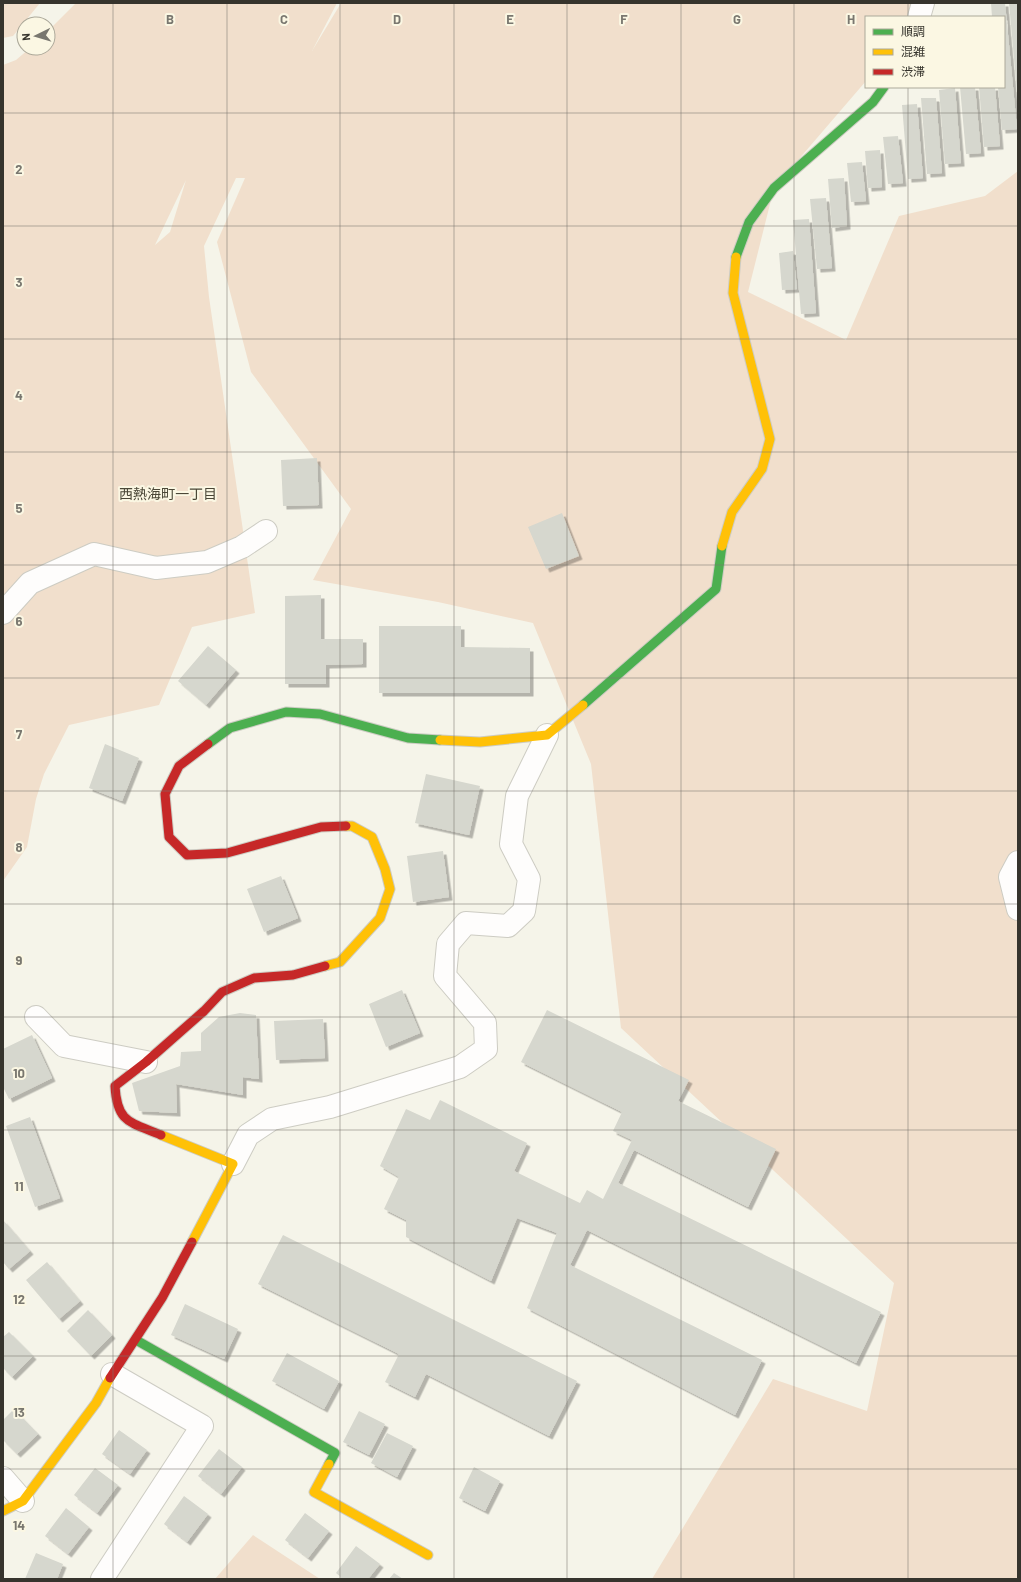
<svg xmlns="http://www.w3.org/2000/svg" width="1021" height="1582" viewBox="0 0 1021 1582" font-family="Barlow,'Noto Sans JP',sans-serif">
<defs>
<filter id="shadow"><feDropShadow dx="3.5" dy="3.5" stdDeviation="0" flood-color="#0004"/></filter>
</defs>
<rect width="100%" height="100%" fill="#f5f4e9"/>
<!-- green -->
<path fill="#f1dfcc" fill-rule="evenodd" d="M3,3H40L13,36L3,38Z
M76,3H337L312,51L341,3H923L913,17H866V81L774,188L748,292L846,340L899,216L985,196L1018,171V1579H652L773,1379L867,1411L894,1283L621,1028L591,764L533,623L438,602L313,580L351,509L251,372L217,242L245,178H236L204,246L209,297L255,613L192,627L159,705L69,725L44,774L36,799L27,847L3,881V65L16,60L30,48H48V31ZM186,180L170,232L155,245Z
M253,1535L320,1579H215Z"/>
<!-- building -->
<path fill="#d6d7ce" filter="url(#shadow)" d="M991,3H1005L1017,129L1002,130L998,87H1004V17H992Z
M1009,3H1018V92H1017Z
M960,87H975L981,153L966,154Z
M979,87H995L1000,146L984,147Z
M955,88L961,163L945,164L939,90Z
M921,98H936L942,173L927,174Z
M917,104L923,178L908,179L902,105Z
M898,136L903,183L888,184L883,137Z
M880,150L882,187L868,188L865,151Z
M862,162L866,201L851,202L847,163Z
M844,178L847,226L832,228L828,179Z
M826,198L832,268L817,269L810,199Z
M809,219L816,313L801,314L793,220Z
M793,251L797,289L782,290L779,253Z
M317,458L319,505L283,506L281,460Z
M562,513L579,556L546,569L528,527Z
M321,595V639H363V664L326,665V684H285V596Z
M379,626H461V647L530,648V693H379Z
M208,646L236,670L206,705L178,681Z
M105,744L139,758L122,801L89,788Z
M426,774L480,786L469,835L415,823Z
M443,851L449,897L413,902L407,856Z
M281,876L298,918L264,932L247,889Z
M402,990L420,1033L386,1047L369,1004Z
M547,1010L689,1080L678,1101L776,1149L748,1207L634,1150L618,1183L881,1312L856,1363L587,1230L570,1265L762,1360L735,1415L527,1308L557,1233L517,1218L491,1281L406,1237V1220L384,1209L399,1177L380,1166L406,1109L430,1120L440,1100L527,1143L514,1171L580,1203L587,1190L603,1199L632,1140L613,1131L622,1112L521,1062Z
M240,1013L256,1015L259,1079L243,1077V1095L176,1084L177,1113L139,1111L132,1083L180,1066L181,1052L201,1051V1033L219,1017Z
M323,1019L325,1058L276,1060L274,1021Z
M32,1035L52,1078L9,1099L3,1087V1049Z
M30,1117L60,1198L35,1207L6,1126Z
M3,1220L30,1251L9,1269L3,1262Z
M283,1235L577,1381L549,1436L426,1374L415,1397L385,1382L399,1354L258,1284Z
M47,1262L80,1301L59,1319L26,1280Z
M185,1304L238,1329L224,1359L171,1335Z
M88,1310L112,1335L91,1356L67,1331Z
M9,1332L33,1356L12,1377L3,1368V1337Z
M287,1353L339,1381L324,1409L272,1381Z
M14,1409L38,1434L17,1454L3,1440V1420Z
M359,1411L385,1424L369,1455L343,1442Z
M119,1430L147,1450L130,1474L102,1454Z
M387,1433L413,1446L397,1477L371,1463Z
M219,1449L242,1467L221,1494L198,1476Z
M474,1467L500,1481L485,1511L459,1498Z
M95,1468L118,1485L97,1513L74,1495Z
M184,1496L208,1514L187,1542L164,1524Z
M66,1508L89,1527L68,1554L45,1536Z
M305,1513L329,1531L308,1558L285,1540Z
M356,1546L380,1564L368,1579H343L336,1573Z
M36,1553L63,1564L57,1579H25Z
M394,1573L403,1579H389Z"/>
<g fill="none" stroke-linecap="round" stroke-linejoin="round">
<defs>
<path id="street" d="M919,17L923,3
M3,613L30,583L94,554L156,568L207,562L242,547L266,531
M1018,862L1010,877L1018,909
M36,1017L64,1046L146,1062
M233,1164L248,1135L272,1119L330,1107L460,1067L486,1049L485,1023L445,976L448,944L466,923L508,926L524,911L529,879L511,844L517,796L547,735
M3,1478L23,1501
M102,1579L202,1426L112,1374"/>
<path id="fast" d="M736,257L749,222L774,188L873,102L884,87
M583,705L716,589L722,546
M208,744L230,728L286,712L320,714L408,738L440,740
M136,1340L335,1453L329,1464"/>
<path id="slow" d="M722,546L732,512L762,469L770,439L733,293L736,257
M440,740L480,742L547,735L583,705
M325,966L340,962L380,918L390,889L385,869L372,837L352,826H346
M161,1135L233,1164L192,1242
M329,1464L314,1492L428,1555
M3,1511L23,1501L96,1403L110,1378"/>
<path id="jam" d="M208,744L179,766L165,794L169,837L187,855L227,853L321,827L346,826
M161,1135C130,1122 117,1123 115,1086L146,1062L204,1011L222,992L254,978L293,975L325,966
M110,1378L162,1298L192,1242"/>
</defs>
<!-- street casing -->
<use href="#street" stroke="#cdccc3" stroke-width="24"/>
<!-- fast casing -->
<use href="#fast" stroke="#cdccc3" stroke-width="11"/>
<!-- slow casing -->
<use href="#slow" stroke="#cdccc3" stroke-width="11"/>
<!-- jam casing -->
<use href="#jam" stroke="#cdccc3" stroke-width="11"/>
<!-- street -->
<use href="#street" stroke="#fefdfc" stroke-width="22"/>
<!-- fast -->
<use href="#fast" stroke="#4caf50" stroke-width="9"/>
<!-- slow -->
<use href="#slow" stroke="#ffc107" stroke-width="9"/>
<!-- jam -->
<use href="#jam" stroke="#c62828" stroke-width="9"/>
</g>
<!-- grid -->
<path fill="none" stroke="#79776f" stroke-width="1" stroke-opacity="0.55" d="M113,3V1579M227,3V1579M340,3V1579M454,3V1579M567,3V1579M681,3V1579M794,3V1579M908,3V17M908,87V1579M3,113H1018M3,226H1018M3,339H1018M3,452H1018M3,565H1018M3,678H1018M3,791H1018M3,904H1018M3,1017H1018M3,1130H1018M3,1243H1018M3,1356H1018M3,1469H1018"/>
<g text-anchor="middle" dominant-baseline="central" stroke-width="4" stroke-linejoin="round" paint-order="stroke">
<!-- neighbourhood labels -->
<g font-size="14" fill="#4b4737" stroke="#fbf7e3">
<text x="168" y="493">西熱海町一丁目</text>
</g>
</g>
<g font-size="13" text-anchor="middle" font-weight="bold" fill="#79776f" stroke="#fbf7e3" stroke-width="4" stroke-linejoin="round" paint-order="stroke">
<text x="170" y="24">B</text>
<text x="284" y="24">C</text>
<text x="397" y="24">D</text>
<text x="510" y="24">E</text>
<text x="624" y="24">F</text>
<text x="737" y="24">G</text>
<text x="851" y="24">H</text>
<text x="19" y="174">2</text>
<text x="19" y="287">3</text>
<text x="19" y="400">4</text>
<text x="19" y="513">5</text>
<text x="19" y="626">6</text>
<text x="19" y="739">7</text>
<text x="19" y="852">8</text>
<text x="19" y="965">9</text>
<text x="19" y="1078">10</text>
<text x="19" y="1191">11</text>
<text x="19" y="1304">12</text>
<text x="19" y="1417">13</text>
<text x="19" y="1530">14</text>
</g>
<!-- border -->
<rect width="1021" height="1582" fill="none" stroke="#36342d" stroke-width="8"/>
<!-- legend -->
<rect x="865" y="16" width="140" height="72" fill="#fbf7e3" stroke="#aca99a"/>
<rect x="873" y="29" width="20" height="6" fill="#4caf50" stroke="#aca99a"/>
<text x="901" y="36" font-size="12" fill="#36342d">順調</text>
<rect x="873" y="49" width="20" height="6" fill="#ffc107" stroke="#aca99a"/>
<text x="901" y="56" font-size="12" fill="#36342d">混雑</text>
<rect x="873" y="69" width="20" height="6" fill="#c62828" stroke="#aca99a"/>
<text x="901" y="76" font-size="12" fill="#36342d">渋滞</text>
<!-- north arrow -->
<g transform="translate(36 36) rotate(265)"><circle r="19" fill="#fbf7e3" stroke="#aca99a"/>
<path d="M0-3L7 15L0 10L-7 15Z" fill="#79776f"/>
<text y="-6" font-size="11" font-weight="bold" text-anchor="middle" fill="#36342d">N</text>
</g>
</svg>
